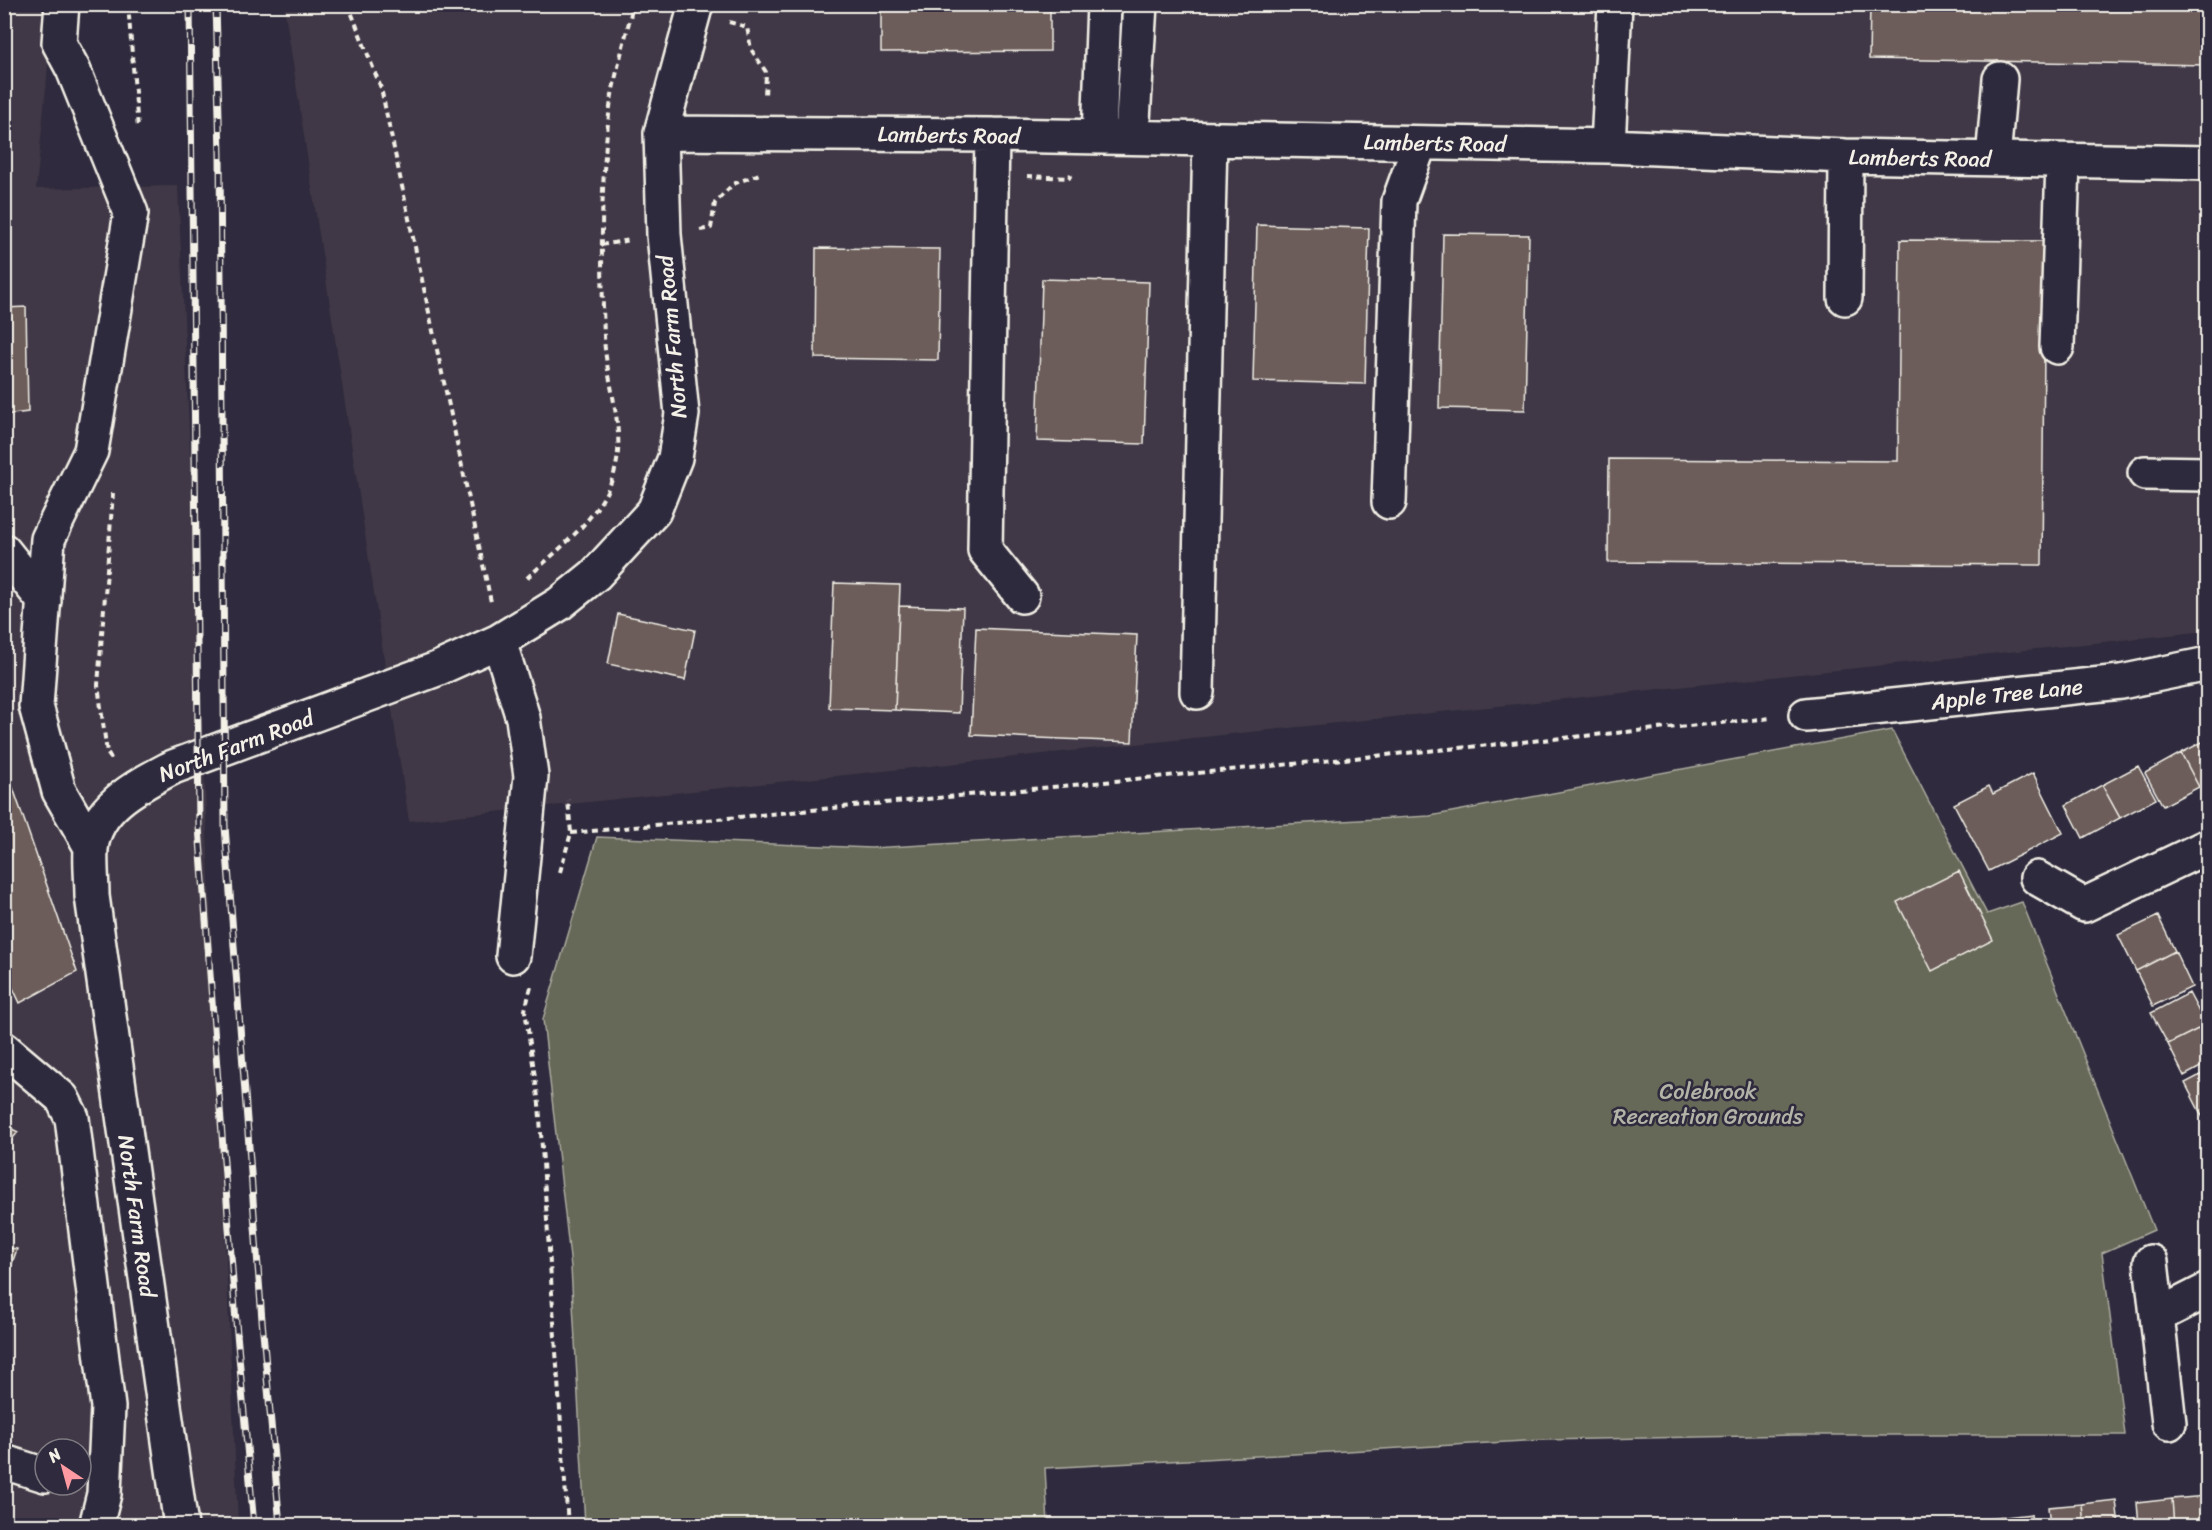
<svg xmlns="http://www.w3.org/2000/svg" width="2212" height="1530" viewBox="0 0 2212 1530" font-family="Sriracha,sans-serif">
<rect width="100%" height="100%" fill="#2f2a3d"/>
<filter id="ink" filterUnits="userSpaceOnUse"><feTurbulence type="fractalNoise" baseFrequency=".0167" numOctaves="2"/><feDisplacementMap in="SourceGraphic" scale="12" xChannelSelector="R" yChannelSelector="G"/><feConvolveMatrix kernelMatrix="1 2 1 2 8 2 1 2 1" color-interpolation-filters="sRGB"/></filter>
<g filter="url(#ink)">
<!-- built -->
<path fill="#413946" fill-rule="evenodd" d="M54,4L36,189L178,186L238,1525L5,1526L4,5ZM45,1449H81V1485H45Z
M284,5H2207V631L409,821Z"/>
<!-- green -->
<path fill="#666758" stroke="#adaca0" stroke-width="1.5" d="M1892,730L1987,914L2022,902L2154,1230L2102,1253L2125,1435H1795L1544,1440L1045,1468L1048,1525H585L571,1267L543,1019L597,837L871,848L1430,816Z"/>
<!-- building -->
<path fill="#6c5d5a" stroke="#f4f1e8" stroke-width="1.5" d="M4,4H11L4,43Z
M881,4H1050V51L881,52Z
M1870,4H2208V65L1869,59Z
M1257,225L1369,228L1365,384L1253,381Z
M1443,234L1529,235L1525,410L1439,408Z
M1900,240L2045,241L2042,565L1608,562L1609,459L1898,461Z
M816,248L940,249L938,360L815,358Z
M1042,279L1149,282L1144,444L1037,441Z
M26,307L28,412L4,415V308Z
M834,583L900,585L895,710L829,708Z
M899,606L963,608L959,713L895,710Z
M618,614L695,630L685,680L608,664Z
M976,628L1137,635L1132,742L971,735Z
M2208,739V782L2199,787L2181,753Z
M2181,753L2199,787L2163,806L2145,773Z
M4,762L77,972L20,1003L4,969Z
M2138,766L2156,799L2120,818L2102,785Z
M2033,773L2063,833L1989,871L1954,804L1989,786L1993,794Z
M2102,785L2120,818L2083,838L2066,805Z
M1959,871L1993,940L1932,971L1897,902Z
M2158,916L2175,951L2136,971L2118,935Z
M2175,951L2192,987L2153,1006L2136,971Z
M2189,993L2206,1025L2168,1044L2151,1013Z
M2206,1025L2208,1063L2184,1076L2168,1044Z
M2208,1071V1111L2201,1114L2185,1083Z
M2208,1111V1126L2201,1114Z
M4,1125L18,1132L4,1149Z
M4,1247L17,1249L4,1286Z
M2206,1496L2208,1526H2174L2172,1499Z
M2172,1499L2174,1526H2139L2137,1503Z
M2116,1500L2119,1526H2084L2082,1504Z
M2082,1504L2084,1526H2050L2048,1507Z
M2031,1514L2032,1526H1997V1518Z
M1997,1518V1526H1963L1962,1521Z
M1955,1522L1956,1526H1921V1525Z"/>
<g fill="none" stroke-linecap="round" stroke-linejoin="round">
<defs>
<path id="minor" d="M62,4L59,43L73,69L131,213L91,451L48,539L36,706L59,791L91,847
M661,133L992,135L1608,146L1846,156L2208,163
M992,135L985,550L1022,596
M1099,137L1104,4
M1132,137L1140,4
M1608,146L1615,4
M1993,159L2000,79
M1845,298L1846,156
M2057,347L2063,162
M2145,473L2208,474
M1389,502L1399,201L1420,143
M4,551L44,601
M499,641L523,718L531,776L513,956
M1197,692L1210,139
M1806,715L2121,682L2208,664
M2037,878L2084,905L2208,846
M4,1049L62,1098L72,1118L108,1407L104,1494L96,1526
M2151,1262L2169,1423
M2157,1316L2208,1290
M4,1462L45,1475
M181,1526L92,896C92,881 90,865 91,849C95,806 139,785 173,767L437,669L499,641L559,604L595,575L654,511L675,458L682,414L664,235L661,133L696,4"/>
</defs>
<!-- minor casing -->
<use href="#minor" stroke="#f4f1e8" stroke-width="38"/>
<!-- path -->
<path stroke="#f4f1e8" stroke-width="4" stroke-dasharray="6 4.5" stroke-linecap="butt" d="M128,4L138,129
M348,4L381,88L491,602L494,601
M729,22L747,27L751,49L766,72L765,97
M1027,176L1069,178L1071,174
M700,230L711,228L715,203L733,184L762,173
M601,245L630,240
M113,493L98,685L107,753L113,761
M527,578C561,547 606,513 616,466C625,426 605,376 604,335C601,259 600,182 610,107C615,73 626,38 633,4
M571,833L1772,718
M560,872L571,833L568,800
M531,987L525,1010L539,1104L568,1526"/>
<!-- minor -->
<use href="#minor" stroke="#2f2a3d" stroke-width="33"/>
<defs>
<path id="rail" d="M190,4L199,827L236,1322L254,1526
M216,4L220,154L225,826L262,1320L280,1526"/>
</defs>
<!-- rail casing -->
<use href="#rail" stroke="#f4f1e8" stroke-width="7"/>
<!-- rail -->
<use href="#rail" stroke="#2f2a3d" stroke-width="4.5" stroke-dasharray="14" stroke-linecap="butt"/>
</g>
</g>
<g text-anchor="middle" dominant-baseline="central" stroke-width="5" stroke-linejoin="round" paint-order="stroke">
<!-- street labels -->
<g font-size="22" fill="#f4f1e8" stroke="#2f2a3d">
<text transform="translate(949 135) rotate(1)">Lamberts Road</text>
<text transform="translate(1435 143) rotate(1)">Lamberts Road</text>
<text transform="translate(1920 158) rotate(1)">Lamberts Road</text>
<text transform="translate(672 337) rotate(-95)">North Farm Road</text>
<text transform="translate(2007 694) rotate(-6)">Apple Tree Lane</text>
<text transform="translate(236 746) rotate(-21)">North Farm Road</text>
<text transform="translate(137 1216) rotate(82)">North Farm Road</text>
</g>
<!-- park labels -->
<g font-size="22" fill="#b4b3a7" stroke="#2f2a3d">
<text x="1708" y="1091">Colebrook<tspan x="1708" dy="25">Recreation Grounds</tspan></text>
</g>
</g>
<!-- margin -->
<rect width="2212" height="1530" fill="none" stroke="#2f2a3d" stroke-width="24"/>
<rect x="12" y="12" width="2188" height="1506" fill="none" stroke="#f4f1e8" stroke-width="2" filter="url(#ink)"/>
<!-- north arrow -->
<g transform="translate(63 1467) rotate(324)"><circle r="28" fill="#2f2a3d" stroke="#7e7a81" stroke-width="1.5"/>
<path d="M0-4.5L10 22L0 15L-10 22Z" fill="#ff9aa2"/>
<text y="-9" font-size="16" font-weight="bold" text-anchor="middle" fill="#f4f1e8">N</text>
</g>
</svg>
